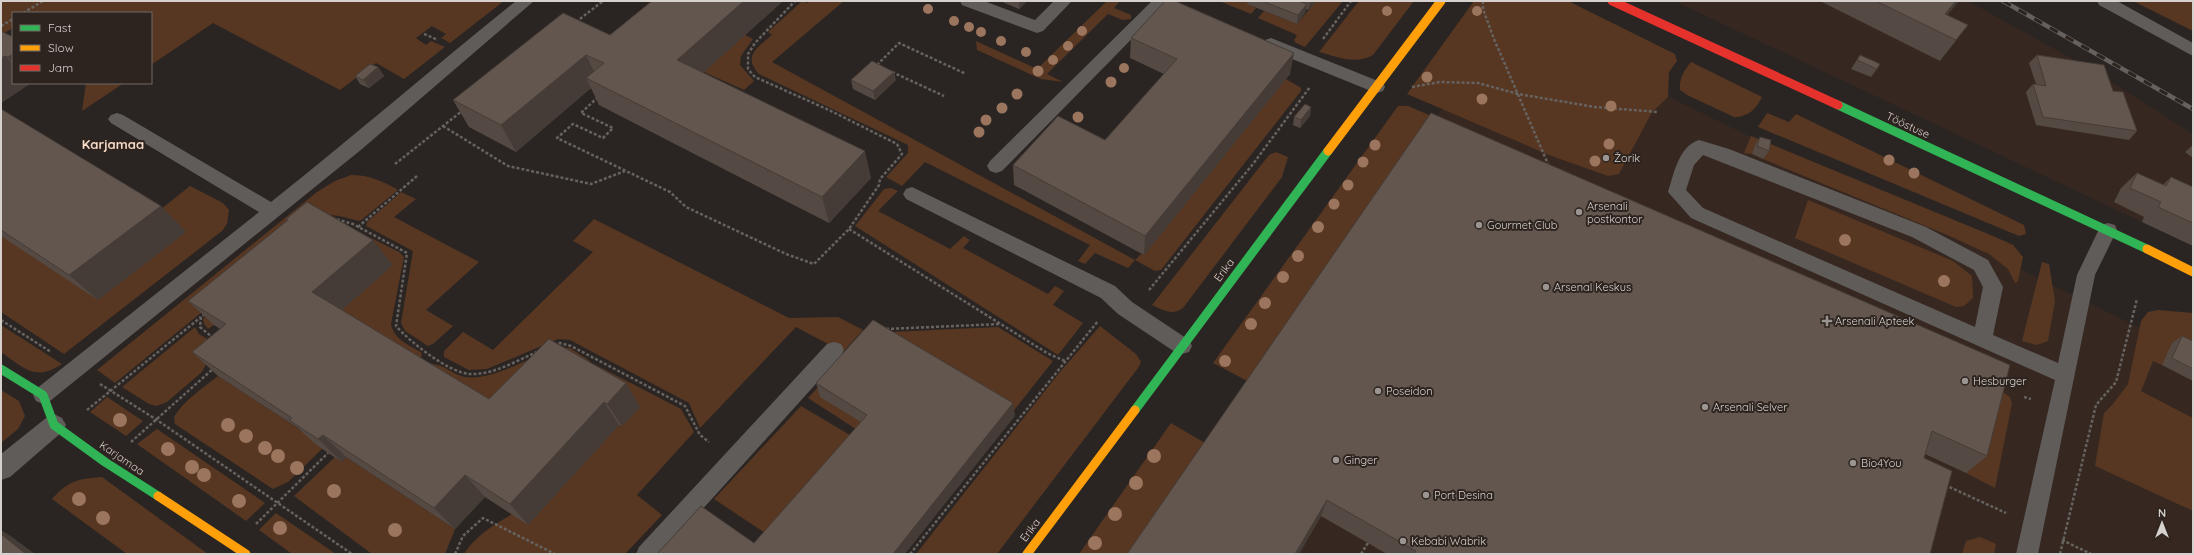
<svg xmlns="http://www.w3.org/2000/svg" width="2194" height="555" viewBox="0 0 2194 555" font-family="Quicksand,sans-serif">
<rect width="100%" height="100%" fill="#2a2522"/>
<!-- built -->
<path fill="#362821" d="M1674,1H1968L2096,72L2193,134V246Z
M1655,90L2193,354V418L2141,391L2095,466L2193,511V554H1136L1448,100Z"/>
<!-- green -->
<path fill="#573722" d="M1,1H504L450,43L441,38L446,34L432,26L416,38L426,45L431,41L445,47L404,79L376,63L340,90L213,23L151,65V13H13V28L1,35Z
M802,1L807,3L810,1H844L772,62L1135,260L1141,254L1144,255L1286,79L1301,88V91L1161,270L1155,271L1135,260L1128,268L1095,253L1085,264L1078,261L1090,245L925,162L902,186L886,177L908,153V145L759,74C742,56 758,47 772,35L768,32Z
M1107,1H1120L1114,8L1131,15V19L1123,20L1108,14L1047,74L1063,82L1041,79L977,50L976,41L1037,69Z
M1219,1H1250L1248,4L1256,8L1251,14Z
M1316,1H1343L1305,47L1296,43L1294,40L1297,35L1258,18L1264,11L1297,24Z
M1359,1H1414L1373,55C1355,65 1338,57 1319,52Z
M1474,1H1568L1675,54L1677,61L1669,72L1668,97L1652,112L1619,174L1608,176L1549,155L1407,94Z
M2133,1H2193V31Z
M745,35L753,39L741,56L740,65L754,81L744,90L704,72Z
M1691,62L1762,97C1756,109 1749,117 1734,117L1687,95L1680,90C1679,78 1684,71 1691,62Z
M86,83H124L82,111Z
M1398,106H1408L1460,128L1253,384L1213,363Z
M1767,113L1789,122L1796,114L2024,225L2026,234L2019,236L1758,127Z
M1751,136L1993,236L2013,245L2023,257L2018,281L2015,283L2008,269L1989,254L1945,234L1763,159L1766,149L1755,145L1752,154L1744,153Z
M1276,152L1288,157L1282,177L1183,308C1172,316 1163,310 1152,305L1269,155Z
M351,175C369,175 382,181 398,190L360,221C343,218 332,211 316,219L115,383L97,370L317,192L335,181Z
M190,186L223,203L229,210L227,224L222,231L64,354L1,312V236L156,213Z
M891,188L898,191L878,211L950,249L964,236L970,240L963,248L1048,294L1055,286L1064,291L1053,305L1083,323L1058,355L855,226L884,189Z
M401,192L416,199L394,217L479,262L426,310L453,326L433,344L428,346L405,331L401,323L413,251L366,226L367,222Z
M1808,200L1953,261L1972,276L1973,298L1964,306L1956,307L1795,238Z
M594,219L789,318L838,317L863,330L843,352L796,327L700,428L689,403L570,340L558,339L487,369L469,370L444,357V351L463,332L493,350L593,252L573,241Z
M343,224L399,252L404,257L391,324C394,339 408,345 421,352L422,356L412,364L214,325L208,329L204,324L203,319L209,313Z
M2042,262L2049,264L2055,301L2048,341L2037,345L2022,341Z
M2158,310L2193,313V354L2162,365L2153,361L2141,391L2193,418V511L2095,466L2104,413L2113,404L2128,384L2141,321L2148,312Z
M1,325L62,364C35,382 24,368 1,352Z
M1100,326L1136,354L1141,362L1138,368L997,554H916L1059,373Z
M195,327L199,334L216,344L202,372L167,402L157,406L149,404L122,387Z
M998,327L1053,361L1011,414L868,426L862,433L808,398L869,333Z
M560,347L570,348L590,361L578,371L507,422L423,371L431,364C444,364 453,375 465,377C494,381 532,355 560,347Z
M594,364L681,409L694,432L637,495L662,515L625,554H464C475,536 494,525 512,514L528,524L619,425L622,426L640,407L583,374Z
M218,376L316,440L322,449L288,482L273,489L175,424L174,417C184,400 203,388 218,376Z
M1990,383L2010,397L2012,403L1995,488L1966,473Z
M1,390L19,401L25,416L18,429L1,443Z
M107,397L143,421L126,436L90,412Z
M801,406L860,441L774,539L714,499Z
M1171,423L1210,446L1136,554H1079Z
M157,429L265,503L246,521L137,444Z
M335,457L342,462L346,457L455,529L445,554H372L294,496Z
M102,477L208,554H127L52,499C69,480 78,479 102,477Z
M276,513L336,554H292L259,530Z
M1980,537L1996,544L1994,554H1962L1966,541Z"/>
<g fill="none" stroke-linecap="round" stroke-linejoin="round">
<!-- path -->
<path stroke="#666260" stroke-width="2.5" stroke-dasharray="3 2" stroke-linecap="butt" d="M1483,1V9L1494,39L1548,164
M23,13L43,1
M576,22L603,1
M1,26L13,19
M424,34L438,40
M1323,39L1351,1
M877,65L899,43L966,74
M892,72L944,96
M1412,87L1440,82L1478,83L1518,94L1595,107L1658,112
M598,97L581,113L613,128L603,138L573,124L557,138L670,192L686,207L786,254L814,264L849,229L879,185L880,179L902,154L897,144L829,110L755,77L748,69V54L755,43L795,1
M443,126L508,166L591,184L625,171
M395,164L462,111
M332,218L353,224L407,253L396,326C410,342 449,373 470,374C493,375 516,361 537,352
M358,227L417,176
M849,229L1047,353L1065,361
M1149,290L1253,164L1310,87
M205,314L201,317L200,327L212,337
M1,320L51,352
M886,329L1001,324
M554,345L560,343L571,346L685,406L700,435L709,442
M100,384L157,420L352,554
M2024,397L2031,399
M87,410L201,317
M131,442L214,368
M1945,485L2006,513
M256,524L328,453
M2062,540L2091,554
M455,554L463,536L483,518L555,554
M910,554L1098,321
M1361,554L1368,543
M2060,554L2096,405L2116,382L2137,299"/>
<!-- lane -->
<path fill="#605c5a" fill-rule="evenodd" d="M516,1H534L362,149L50,401L43,404L36,401L33,395L36,389L259,212L111,123L108,119L111,115L117,113L123,115L271,202C354,136 434,67 516,1Z
M960,1H984L1035,20L1054,1H1072L1043,31L1037,33L962,5Z
M1152,1H1169L1002,171L996,173L990,171L987,166L990,161Z
M2097,1H2117L2193,43V56L2099,5Z
M1271,38L1383,83L1385,87L1383,91L1377,93L1371,91L1265,48L1263,44L1265,40Z
M1699,140L1729,149L1926,227L1988,260L2003,287L1993,335L2058,363L2077,275L2101,225L2108,223L2115,225L2117,230L2095,275L2038,554H2016L2055,380L1691,218L1668,192C1674,174 1678,147 1699,140ZM1703,155L1912,237L1974,270L1983,287L1975,327L1703,208L1686,190L1694,165Z
M912,187L1115,286L1132,302L1189,340L1192,346L1189,352L1182,354L1175,352L1118,314L1101,298L906,199L903,194L906,189Z
M834,342L841,344L844,350L841,356L662,554H636L639,547L827,344Z"/>
<!-- street -->
<path fill="#605c5a" fill-rule="evenodd" d="M54,414L62,418L66,425L62,432L10,477L1,480V454L46,418Z"/>
<!-- fast -->
<path stroke="#30b455" stroke-width="9" d="M1838,105L2147,249
M1,369L43,395L54,425L105,462L158,496
M1135,410L1328,151"/>
<!-- slow -->
<path stroke="#ff9f0a" stroke-width="9" d="M1328,151L1441,1
M2147,249L2193,272
M158,496L246,554
M1027,554L1135,410"/>
<!-- jam -->
<path stroke="#e5322d" stroke-width="9" d="M1612,1L1838,105"/>
<defs>
<path id="rail" d="M2003,1L2193,109"/>
</defs>
<!-- rail casing -->
<use href="#rail" stroke="#66615f" stroke-width="4.5"/>
<!-- rail -->
<use href="#rail" stroke="#2d241f" stroke-width="3" stroke-dasharray="9" stroke-linecap="butt"/>
</g>
<!-- trees -->
<g fill="#9b755e">
<circle cx="928" cy="9" r="5"/>
<circle cx="1387" cy="11" r="5"/>
<circle cx="1477" cy="11" r="5"/>
<circle cx="954" cy="21" r="5"/>
<circle cx="969" cy="27" r="5"/>
<circle cx="1082" cy="31" r="5"/>
<circle cx="981" cy="32" r="5"/>
<circle cx="1001" cy="41" r="5"/>
<circle cx="1068" cy="46" r="5"/>
<circle cx="1026" cy="52" r="5"/>
<circle cx="1053" cy="60" r="5"/>
<circle cx="1124" cy="68" r="5"/>
<circle cx="1038" cy="71" r="5.5"/>
<circle cx="1427" cy="77" r="5.5"/>
<circle cx="1111" cy="82" r="5.5"/>
<circle cx="1017" cy="94" r="5.5"/>
<circle cx="1482" cy="99" r="5.5"/>
<circle cx="1611" cy="106" r="5.5"/>
<circle cx="1002" cy="108" r="5.5"/>
<circle cx="1078" cy="117" r="5.5"/>
<circle cx="986" cy="120" r="5.5"/>
<circle cx="979" cy="132" r="5.5"/>
<circle cx="1609" cy="144" r="5.5"/>
<circle cx="1375" cy="145" r="5.5"/>
<circle cx="1889" cy="160" r="5.5"/>
<circle cx="1595" cy="161" r="5.5"/>
<circle cx="1363" cy="162" r="5.5"/>
<circle cx="1914" cy="173" r="5.5"/>
<circle cx="1348" cy="185" r="5.5"/>
<circle cx="1334" cy="204" r="5.5"/>
<circle cx="1318" cy="227" r="6"/>
<circle cx="1845" cy="240" r="6"/>
<circle cx="1298" cy="256" r="6"/>
<circle cx="1283" cy="277" r="6"/>
<circle cx="1944" cy="281" r="6"/>
<circle cx="1265" cy="303" r="6"/>
<circle cx="1251" cy="324" r="6"/>
<circle cx="1225" cy="361" r="6"/>
<circle cx="120" cy="420" r="7"/>
<circle cx="228" cy="425" r="7"/>
<circle cx="246" cy="436" r="7"/>
<circle cx="265" cy="448" r="7"/>
<circle cx="168" cy="449" r="7"/>
<circle cx="278" cy="456" r="7"/>
<circle cx="1154" cy="456" r="7"/>
<circle cx="192" cy="467" r="7"/>
<circle cx="297" cy="468" r="7"/>
<circle cx="204" cy="475" r="7"/>
<circle cx="1136" cy="483" r="7"/>
<circle cx="334" cy="491" r="7"/>
<circle cx="79" cy="499" r="7"/>
<circle cx="239" cy="501" r="7"/>
<circle cx="1115" cy="514" r="7"/>
<circle cx="103" cy="518" r="7"/>
<circle cx="280" cy="528" r="7"/>
<circle cx="395" cy="530" r="7"/>
<circle cx="1095" cy="543" r="7"/>
</g>
<!-- wall -->
<path fill="#554a43" d="M652,1H783L703,73L871,178L829,223L599,105L591,88L516,152L469,127L453,100L610,35Z
M1000,1H1027L1019,9Z
M1248,1H1316L1308,10L1306,9L1305,13L1297,24L1247,4Z
M1820,1H1959L1947,15L1968,25L1940,61Z
M1,31L13,37V83H31L1,103Z
M1131,38L1290,74L1144,255L1014,185L1013,165L1105,140L1164,74L1130,58Z
M1860,55L1877,69L1871,77L1851,69Z
M2037,55L2113,91L2137,131L2129,140L2036,125L2026,92L2033,84H2036L2029,63Z
M378,67L384,76L369,88L360,84L355,76Z
M851,80H896L875,100L853,89Z
M1311,107L1310,116L1300,128L1293,125L1294,117Z
M1,109L186,232L98,300L1,236Z
M1431,113L1987,456L1966,473L1925,454L1924,458L1930,554H1387L1321,516L1299,554H1127Z
M1760,137L1769,151L1763,159L1752,154L1755,145Z
M2193,145V158L2185,152Z
M2137,173L2163,185L2171,177L2193,187V246L2142,222L2144,217L2114,202L2121,188Z
M286,219L393,265L341,310L489,399L549,339L640,407L622,426L619,425L528,525L485,497L455,529L346,457L342,462L328,453L314,443L298,428L218,376L192,352L220,329L214,325L188,301L287,221Z
M2182,336L2193,341V381L2162,365L2172,343Z
M816,383L1015,416L754,543L861,422L820,397Z"/>
<!-- shaded-wall -->
<path fill="#453c37" d="M744,1H783L687,87L677,60Z
M1019,1H1027L1019,9Z
M1310,1H1316L1308,10L1310,2Z
M1956,1H1959L1934,30L1945,14Z
M1307,4L1305,13L1297,24L1298,15Z
M1968,25L1952,46L1940,61L1956,40Z
M1294,53L1290,74L1144,255L1145,236Z
M13,54V63L8,57Z
M586,55L599,82L586,78L591,88L516,152L501,125Z
M5,56L13,64V83H31L1,103V58Z
M378,67L384,76L369,88L363,80Z
M894,72L896,80L875,100L873,91Z
M1311,107L1310,116L1300,128L1301,120Z
M865,151L871,178L829,223L822,197Z
M161,206L186,232L98,300L69,275Z
M373,240L393,265L334,317L312,292Z
M626,383L640,407L622,426L607,404Z
M604,402L619,425L528,525L510,504Z
M1013,403L1015,416L905,554H893Z
M323,435L346,457L342,462L318,439Z
M465,475L485,497L455,529L434,508Z
M1327,500L1321,516L1299,554H1295Z
M1,530L12,537L35,554H26L1,534Z"/>
<!-- building -->
<path fill="#63564e" stroke="#453c37" d="M652,1H744L677,60L865,151L822,197L586,78L604,63L586,55L501,125L453,100L563,13L610,35Z
M1165,1H1175L1294,53L1145,236L1013,165L1058,116L1105,140L1177,59L1131,38Z
M1262,1H1298L1307,4L1298,15Z
M1876,1H1956L1945,14L1968,25L1956,40Z
M1,31L13,37V54L8,57L5,56L1,58Z
M1860,55L1880,64L1877,69L1857,60Z
M2037,55L2104,65L2113,91L2123,92L2137,131L2043,117L2033,84L2046,86Z
M872,61L894,72L873,91L851,80Z
M370,64L378,67L363,80L355,76Z
M1305,104L1311,107L1301,120L1294,117Z
M1,109L161,206L69,275L1,230Z
M1431,113L2010,365L1987,456L1932,431L1924,458L1952,471L1930,554H1414L1416,551L1327,500L1295,554H1127Z
M1760,137L1771,140L1769,151L1757,146Z
M2137,173L2166,186L2171,177L2193,187V223L2158,207L2161,202L2130,188Z
M307,202L373,240L312,292L489,399L549,339L626,383L607,404L604,402L510,504L465,475L434,508L323,435L318,439L304,430L289,420L292,418L192,352L226,324L188,301L288,220L286,219Z
M873,320L1013,403L893,554H657L701,506L754,543L867,415L816,383Z
M2182,336L2193,341V369L2172,358Z
M1,534L26,554H1Z"/>
<!-- markers -->
<g fill="#9a9591" stroke="#2d241f" stroke-width="1.5">
<circle cx="1606" cy="158" r="4"/>
<circle cx="1579" cy="212" r="4"/>
<circle cx="1479" cy="225" r="4"/>
<circle cx="1546" cy="287" r="4"/>
<path d="M1825 315h4v4h4v4h-4v4h-4v-4h-4v-4h4z"/>
<circle cx="1965" cy="381" r="4"/>
<circle cx="1378" cy="391" r="4"/>
<circle cx="1705" cy="407" r="4"/>
<circle cx="1336" cy="460" r="4"/>
<circle cx="1853" cy="463" r="4"/>
<circle cx="1426" cy="495" r="4"/>
<circle cx="1403" cy="541" r="4"/>
</g>
<g text-anchor="middle" dominant-baseline="central" stroke-width="4" stroke-linejoin="round" paint-order="stroke">
<!-- street labels -->
<g font-size="11" fill="#d7d1cd" stroke="#2d241f">
<text transform="translate(1908 125) rotate(25)">Tööstuse</text>
<text transform="translate(1224 270) rotate(-53)">Erika</text>
<text transform="translate(122 458) rotate(34)">Karjamaa</text>
<text transform="translate(1030 530) rotate(-53)">Erika</text>
</g>
<!-- poi labels -->
<g font-size="11" fill="#d7d1cd" stroke="#2d241f" text-anchor="start">
<text x="1614" y="158">Žorik</text>
<text x="1587" y="206">Arsenali<tspan x="1587" dy="13">postkontor</tspan></text>
<text x="1487" y="225">Gourmet Club</text>
<text x="1554" y="287">Arsenal Keskus</text>
<text x="1835" y="321">Arsenali Apteek</text>
<text x="1973" y="381">Hesburger</text>
<text x="1386" y="391">Poseidon</text>
<text x="1713" y="407">Arsenali Selver</text>
<text x="1344" y="460">Ginger</text>
<text x="1861" y="463">Bio4You</text>
<text x="1434" y="495">Port Desina</text>
<text x="1411" y="541">Kebabi Wabrik</text>
</g>
<!-- quarter labels -->
<g font-size="13" font-weight="bold" fill="#f6d9c7" stroke="#2d241f">
<text x="113" y="144">Karjamaa</text>
</g>
</g>
<!-- border -->
<rect width="2194" height="555" fill="none" stroke="#d7d1cd" stroke-width="4"/>
<!-- legend -->
<rect x="12" y="12" width="140" height="72" fill="#2d241f" stroke="#716965"/>
<rect x="20" y="25" width="20" height="6" fill="#30b455" stroke="#716965"/>
<text x="48" y="32" font-size="12" fill="#d7d1cd">Fast</text>
<rect x="20" y="45" width="20" height="6" fill="#ff9f0a" stroke="#716965"/>
<text x="48" y="52" font-size="12" fill="#d7d1cd">Slow</text>
<rect x="20" y="65" width="20" height="6" fill="#e5322d" stroke="#716965"/>
<text x="48" y="72" font-size="12" fill="#d7d1cd">Jam</text>
<!-- north arrow -->
<g transform="translate(2162 523)" stroke="#2d241f" stroke-width="3" paint-order="stroke">
<path d="M0-3L7 15L0 10L-7 15Z" fill="#d7d1cd"/>
<text y="-6" font-size="11" font-weight="bold" text-anchor="middle" fill="#d7d1cd">N</text>
</g>
</svg>
